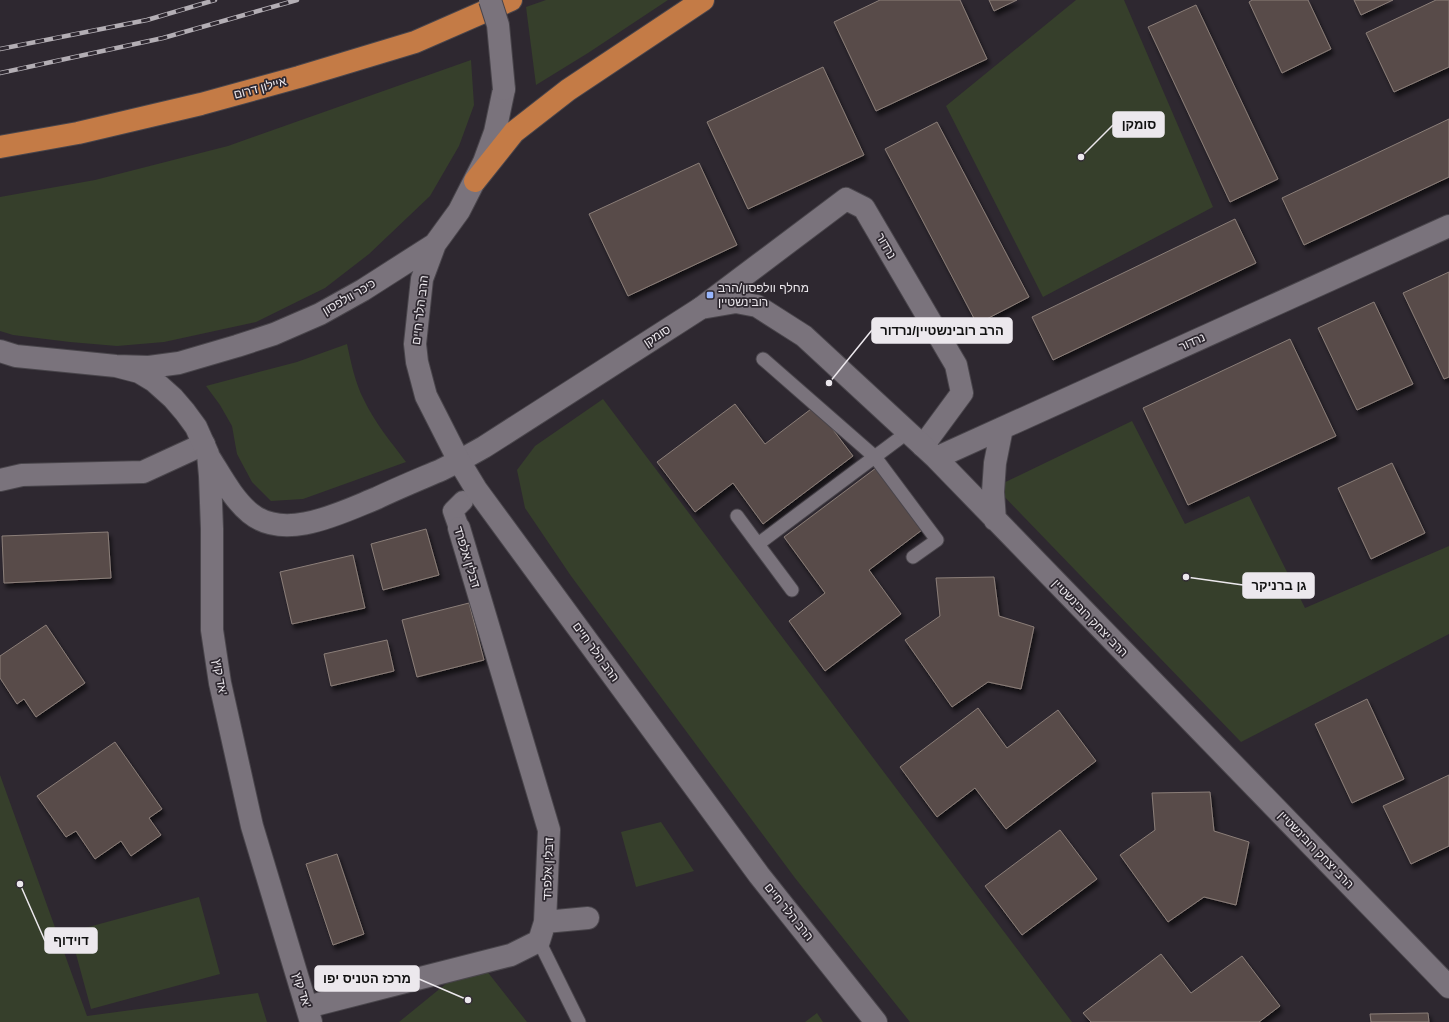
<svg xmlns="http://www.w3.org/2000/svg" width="1449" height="1022" viewBox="0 0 1449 1022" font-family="Helvetica,Heebo,sans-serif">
<defs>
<filter id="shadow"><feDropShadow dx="2.5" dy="4.5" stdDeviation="2" flood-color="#0009"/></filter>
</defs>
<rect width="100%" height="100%" fill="#2e2830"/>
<!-- green -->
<path fill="#363f2b" d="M546,0H668L588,53L536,85L526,7Z
M1076,0H1124L1213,207L1043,297L946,106Z
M471,60L474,105L459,146L430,196L369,254L325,288L256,322L164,342L117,346L70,342L13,335L0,331V197L95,180L228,146Z
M347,344C351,362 355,383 364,400C375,423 391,442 406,462L303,499L271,501L252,482L237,454L232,426L220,405L206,386L297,362Z
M603,399L1072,1022H910L795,878L571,576L525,508L517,470L535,446Z
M1132,421L1185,524L1249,496L1305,608L1449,546V634L1241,742L995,487Z
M0,775L87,1016L258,993L267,1022H0Z
M661,822L694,871L636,887L621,832Z
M199,897L220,974L91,1009L70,932Z
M486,970L527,1022H399L453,978Z
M817,1013L823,1022H805Z"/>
<!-- building -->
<path fill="#584c48" stroke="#8b7e79" filter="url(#shadow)" d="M880,0H960L987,59L876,111L834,22Z
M989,0H1017L994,11Z
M1252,0H1308L1331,49L1282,73L1249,2Z
M1354,0H1393L1361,15Z
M1436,0H1449V67L1394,92L1366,33Z
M1196,5L1278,179L1230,202L1148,27Z
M823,67L864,155L748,209L707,122Z
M1449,119V177L1304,245L1282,198Z
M937,122L1029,297L977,324L885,149Z
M699,163L737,245L628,296L589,214Z
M1235,219L1256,263L1053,360L1032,317Z
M1449,272V377L1444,379L1403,293Z
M1374,302L1413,384L1357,410L1318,328Z
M1290,339L1336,436L1188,505L1143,408Z
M735,404L765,444L815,406L853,456L763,524L733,483L695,512L657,462Z
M1392,463L1425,533L1371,559L1338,488Z
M876,468L922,530L869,570L901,614L825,671L789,621L825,593L784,537Z
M426,529L439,575L383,590L371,544Z
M108,532L111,578L4,583L2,536Z
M353,555L365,608L292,624L280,572Z
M994,577L999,616L1034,627L1021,689L988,682L952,707L905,640L940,616L936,578Z
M469,603L484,660L417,677L402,620Z
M46,625L85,683L36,717L24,699L17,704L0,678V656Z
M387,640L394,671L331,686L324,654Z
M1367,699L1404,779L1352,803L1315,724Z
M978,708L1007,748L1058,710L1096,761L1006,829L975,788L937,817L900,767Z
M115,742L162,809L149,818L161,835L131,856L121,841L95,859L76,831L66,837L37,796Z
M1449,775V846L1411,864L1383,806Z
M1210,792L1214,831L1249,842L1236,905L1204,897L1168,922L1120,855L1155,830L1152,793Z
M1060,830L1097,879L1022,935L985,886Z
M337,854L364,934L333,945L306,864Z
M1161,954L1191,993L1242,956L1280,1006L1259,1022H1091L1083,1013Z
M1428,1013L1429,1022H1371L1370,1014Z"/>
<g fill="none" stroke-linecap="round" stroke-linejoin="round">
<defs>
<path id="service" d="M763,359L875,457L937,540L913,557
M737,516L792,590
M758,544L908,432
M539,941L579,1022"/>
<path id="pedestrian" d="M459,528L453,511L463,501"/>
<path id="minor" d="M701,308L846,199L864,208L956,365L962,393L923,446
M0,480L22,475L143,472L204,444
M545,922L588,918
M307,1007L511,955L539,941L545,922L549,830L459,528"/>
<path id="tertiary" d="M936,458L1449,226
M459,461L484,447L701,308L736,302L757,306L804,336L936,458L1449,987
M995,520L993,492L995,463L1002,428"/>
<path id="secondary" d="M435,244L422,279L415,344L417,362L426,396L459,461L476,489L759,875L876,1022
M0,351L16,356L116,366L149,367L179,363L237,346L274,334L320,314L363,290L435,244L459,211L484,162L495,132L504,89
M116,366L139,372L154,381L173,398L185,412L196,427L208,454L210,476L212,529V630L220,683L252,826L311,1022
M209,457C221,476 233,499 250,513C285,542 342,512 377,498C398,488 420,479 441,470L459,461"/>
<path id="motorway" d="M0,147L78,133L201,104L299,77L415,42L511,0
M475,181L514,132L568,90L703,0"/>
</defs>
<!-- service casing -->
<use href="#service" stroke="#49454b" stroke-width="15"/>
<!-- pedestrian casing -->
<use href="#pedestrian" stroke="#49454b" stroke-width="22"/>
<!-- minor casing -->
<use href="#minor" stroke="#49454b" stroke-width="24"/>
<!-- tertiary casing -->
<use href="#tertiary" stroke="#49454b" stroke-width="24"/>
<!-- secondary casing -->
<use href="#secondary" stroke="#49454b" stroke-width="24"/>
<!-- motorway casing -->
<use href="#motorway" stroke="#49454b" stroke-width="24"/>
<!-- service -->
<use href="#service" stroke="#7a737c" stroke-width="13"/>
<!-- pedestrian -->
<use href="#pedestrian" stroke="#7a737c" stroke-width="20"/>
<!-- minor -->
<use href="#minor" stroke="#7a737c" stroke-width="22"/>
<!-- tertiary -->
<use href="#tertiary" stroke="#7a737c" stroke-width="22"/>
<!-- secondary -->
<use href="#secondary" stroke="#7a737c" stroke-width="22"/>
<!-- motorway -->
<use href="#motorway" stroke="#c47b46" stroke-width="22"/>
<defs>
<path id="rail" d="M0,49L147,20L215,0
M0,73L163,38L297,0"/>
</defs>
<!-- rail casing -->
<use href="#rail" stroke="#b3aeb4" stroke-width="4.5"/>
<!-- rail -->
<use href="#rail" stroke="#2e2830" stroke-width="3" stroke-dasharray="9" stroke-linecap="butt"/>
<defs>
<path id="secondary-bridge" d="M490,0L498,25L504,89"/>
</defs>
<!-- secondary-bridge casing -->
<use href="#secondary-bridge" stroke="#49454b" stroke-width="24" stroke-linecap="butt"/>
<!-- secondary-bridge -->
<use href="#secondary-bridge" stroke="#7a737c" stroke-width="22"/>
</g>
<!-- markers -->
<rect fill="#98b6fd" stroke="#2e2830" stroke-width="1.5" x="706" y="291" width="8" height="8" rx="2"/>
<g text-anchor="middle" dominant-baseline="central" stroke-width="3.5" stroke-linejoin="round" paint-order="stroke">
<!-- street labels -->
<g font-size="12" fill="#ece8ed" stroke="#2e2830">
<text transform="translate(260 88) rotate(-15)">איילון דרום</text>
<text transform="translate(886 246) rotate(60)">נרדור</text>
<text transform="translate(349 297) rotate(-30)">כיכר וולפסון</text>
<text transform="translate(420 310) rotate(-83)">הרב הלר חיים</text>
<text transform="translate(657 336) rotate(-33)">סומקן</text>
<text transform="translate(1192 342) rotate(-24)">נרדור</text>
<text transform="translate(467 557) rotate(73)">דבלין אלפרד</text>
<text transform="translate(1090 618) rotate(46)">הרב יצחק רובינשטיין</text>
<text transform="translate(596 652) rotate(54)">הרב הלר חיים</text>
<text transform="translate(220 677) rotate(80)">אד קוץ'</text>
<text transform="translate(1316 850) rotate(46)">הרב יצחק רובינשטיין</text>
<text transform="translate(548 869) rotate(-88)">דבלין אלפרד</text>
<text transform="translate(789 912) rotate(51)">הרב הלר חיים</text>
<text transform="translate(302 990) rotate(73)">אד קוץ'</text>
</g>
<!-- poi labels -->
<g font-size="12" fill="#ece8ed" stroke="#2e2830" text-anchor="start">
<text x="718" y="288">מחלף וולפסון/הרב<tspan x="718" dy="14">רובינשטיין</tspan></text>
</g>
</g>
<!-- callouts -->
<path fill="none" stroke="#ece8ed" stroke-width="1.5" d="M1081 157L1113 125M829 383L872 330M1186 577L1243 585M20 884L45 941M468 1000L419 979"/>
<g fill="#ece8ed" stroke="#2e2830" stroke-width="1.5">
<circle cx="1081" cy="157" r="4"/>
<circle cx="829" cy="383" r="4"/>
<circle cx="1186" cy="577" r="4"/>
<circle cx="20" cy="884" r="4"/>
<circle cx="468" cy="1000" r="4"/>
</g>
<g fill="#ece8ed" stroke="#ece8ed" stroke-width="1.5">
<rect x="1113" y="112" width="51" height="25" rx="4"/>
<rect x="872" y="318" width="140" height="25" rx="4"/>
<rect x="1243" y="573" width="71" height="25" rx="4"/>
<rect x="45" y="928" width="52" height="25" rx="4"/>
<rect x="315" y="966" width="104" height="25" rx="4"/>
</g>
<g font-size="13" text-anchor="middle" font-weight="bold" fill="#111">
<text x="1139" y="129">סומקן</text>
<text x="942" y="335">הרב רובינשטיין/נרדור</text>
<text x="1279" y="590">גן ברניקר</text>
<text x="71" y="945">דוידוף</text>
<text x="367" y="983">מרכז הטניס יפו</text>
</g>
</svg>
